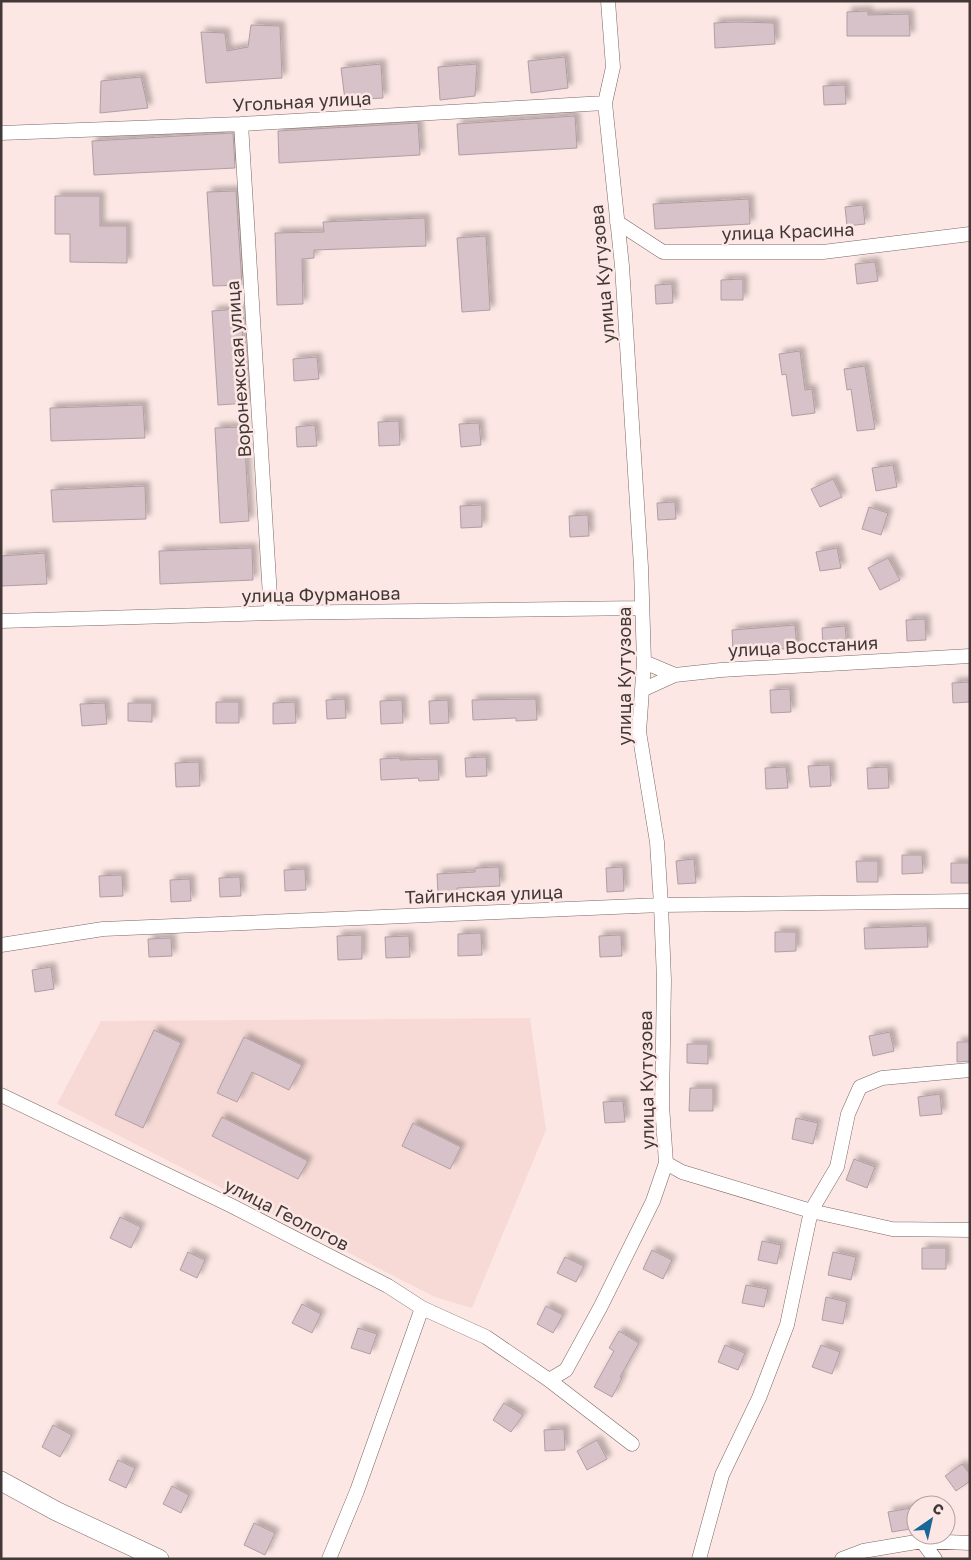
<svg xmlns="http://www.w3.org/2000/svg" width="971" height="1560" viewBox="0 0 971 1560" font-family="'Golos Text',sans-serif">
<defs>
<filter id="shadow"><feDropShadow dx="4.5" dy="-4.5" stdDeviation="2.5" flood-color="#0004"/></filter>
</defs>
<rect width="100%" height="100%" fill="#fce7e4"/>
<!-- built -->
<path fill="#f7dad6" d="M530,1018L546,1130L472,1308L435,1297L57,1104L101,1021Z"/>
<!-- building -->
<path fill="#d6c2c8" stroke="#b19ea3" filter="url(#shadow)" d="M868,11V15L909,14L910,36H847V12Z
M737,22L774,23L775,44L715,48L714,23Z
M251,25L280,26L282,78L206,83L201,32L225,33L227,51L248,47Z
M565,57L568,88L531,93L528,61Z
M381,64L383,98L345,100L341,68Z
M477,64L475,96L440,100L438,67Z
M141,77L148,108L100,113L101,81Z
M845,85L846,104L824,105L823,86Z
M575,116L577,148L459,155L457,124Z
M418,123L420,155L279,163L278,131Z
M233,133L235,168L94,175L92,141Z
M236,191L242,285L213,286L207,192Z
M55,196H100V226H127V263L70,262V234H55Z
M749,199L750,224L655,229L653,204Z
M863,205L865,224L847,226L845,207Z
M425,218L426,246L314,250V258L302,259L303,304L277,305L275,233L324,232L323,222Z
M486,236L490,310L462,312L457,238Z
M875,262L878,281L857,284L855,264Z
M743,279V300H721V280Z
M672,284L673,303L656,304L655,285Z
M241,309L247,403L218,405L212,311Z
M800,351L805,390L812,389L815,413L792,416L786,374L782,375L779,354Z
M317,357L319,379L294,381L293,359Z
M865,366L875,429L857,431L851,389L847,390L844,369Z
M143,405L145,438L51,441L50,408Z
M399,421L400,445L379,446L378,422Z
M479,423L481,445L461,447L459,424Z
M315,425L317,446L297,447L296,427Z
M244,427L249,521L220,523L215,428Z
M893,465L897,487L876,491L872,468Z
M833,479L842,497L820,507L811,489Z
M145,486L146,519L53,522L51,490Z
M675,502L676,519L658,520L657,503Z
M482,505V527L461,528L460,506Z
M869,507L888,513L881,535L862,529Z
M588,515L589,536L570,537L569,516Z
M252,548L253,580L160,584L159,551Z
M837,548L841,568L820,571L816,552Z
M45,553L47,584L1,586V556Z
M888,558L900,580L880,590L868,568Z
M925,619L926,640L907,641L906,620Z
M795,625L797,648L733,652L732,630Z
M845,626L847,646L823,647L822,628Z
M970,682V702L953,703L952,683Z
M790,689L791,712L771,713L770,690Z
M345,699L346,718L327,719L326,700Z
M536,699L537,720L516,721V718L473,720L472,700Z
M402,700L403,723L381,724L380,701Z
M448,700L449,723L430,724L429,701Z
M216,702H239V723H216Z
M295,702L296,723L273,724V703Z
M105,703L107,724L82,726L80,704Z
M128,703H152V722L128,721Z
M486,757L487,776L466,777L465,758Z
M400,758V760L438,759L439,780L419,781L418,778L381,780L380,759Z
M199,762L200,786L176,787L175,763Z
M830,765L831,786L810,787L808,766Z
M786,767L788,788L766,789L765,768Z
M888,767L889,788L868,789L867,768Z
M902,855H922L923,873L902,874Z
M694,859L696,883L678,884L676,861Z
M856,861H878V882H857Z
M951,863H969V883H951Z
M499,867L500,886L457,888V893L438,894L437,874L475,872V868Z
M623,867L624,891L607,892L606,868Z
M305,869L306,890L285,891L284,870Z
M122,875L123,896L100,897L99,876Z
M240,877L241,896L220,897L219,878Z
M190,879L191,901L171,902L170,880Z
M927,926L928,947L865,949L864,928Z
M775,932H796V951L775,952Z
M481,933L482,955L458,956V934Z
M362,935V959L338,960L337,936Z
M621,935L622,956L600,957L599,936Z
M409,936L410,957L386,958L385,937Z
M171,938L172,956L149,957L148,939Z
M51,967L54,989L35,992L32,970Z
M154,1030L181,1043L143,1128L115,1115Z
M890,1032L894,1051L873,1056L869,1036Z
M244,1037L302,1065L289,1090L252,1072L237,1102L217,1093Z
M957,1042H970V1061L957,1062Z
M687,1044H708V1064L687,1063Z
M690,1088H713V1111H689Z
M940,1094L942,1114L920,1116L918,1097Z
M623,1101L625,1122L605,1123L603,1102Z
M222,1117L308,1161L298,1179L212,1136Z
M796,1118L818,1123L813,1144L792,1139Z
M413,1123L461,1147L450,1169L402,1146Z
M854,1159L875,1167L867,1188L846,1180Z
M120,1217L141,1227L131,1248L110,1238Z
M762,1241L781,1245L777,1264L758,1260Z
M922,1248H946V1269H922Z
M652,1250L672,1260L663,1279L643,1269Z
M188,1252L205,1260L197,1278L180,1270Z
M833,1252L856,1257L851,1280L828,1275Z
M565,1257L584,1266L576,1282L557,1273Z
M746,1285L768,1289L764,1307L742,1303Z
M826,1297L847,1302L843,1324L822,1320Z
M302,1304L321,1314L312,1333L292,1323Z
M546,1306L563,1315L553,1333L537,1324Z
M358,1328L377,1334L370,1354L351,1348Z
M619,1331L639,1343L620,1377L622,1378L612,1397L594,1387L614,1351L609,1348Z
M725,1345L745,1353L738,1370L718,1362Z
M821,1345L840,1352L832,1374L812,1367Z
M504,1403L523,1415L511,1432L493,1420Z
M53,1425L72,1435L60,1457L42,1447Z
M564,1429L565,1450L545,1451L544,1430Z
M597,1440L607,1459L587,1470L577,1451Z
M118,1460L135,1468L126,1488L109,1480Z
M962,1464L970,1474V1481L956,1491L945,1476Z
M172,1486L189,1495L181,1513L163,1504Z
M912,1508L916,1528L892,1532L888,1512Z
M254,1523L275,1533L265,1555L244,1545Z"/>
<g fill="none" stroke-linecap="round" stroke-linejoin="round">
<defs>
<path id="street" d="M241,124L271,613
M1,133L241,124L605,103
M617,222L663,252H823L970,234
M1,621L271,613L642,608
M644,662L675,675
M642,690L675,675L721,670L970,656
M1,945L103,929L661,905L970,901
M1,1095L232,1206L388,1286L422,1308L486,1337L549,1380L632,1444
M666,1163L682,1172L811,1211L892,1229L970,1230
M549,1380L566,1370L601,1306L653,1201L666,1163L662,1105L664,980L661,905L657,842L639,732L644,662L641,567L622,266L605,103L613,67L608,1
M922,1541L935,1559
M329,1559L357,1491L422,1308
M699,1559L722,1475L759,1398L787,1325L811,1211L837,1167L848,1114L860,1087L882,1078L970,1070
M842,1559L863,1551L922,1541L970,1543"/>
<path id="secondary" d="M1,1481L56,1511L159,1559"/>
</defs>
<!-- street casing -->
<use href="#street" stroke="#7a6865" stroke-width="15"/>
<!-- secondary casing -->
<use href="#secondary" stroke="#7a6865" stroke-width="20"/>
<!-- street -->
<use href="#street" stroke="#fff" stroke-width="14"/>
<!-- secondary -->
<use href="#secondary" stroke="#fff" stroke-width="19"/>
</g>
<g text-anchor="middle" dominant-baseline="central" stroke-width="5" stroke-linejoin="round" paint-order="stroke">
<!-- street labels -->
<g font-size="18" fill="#413837" stroke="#fce7e4">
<text transform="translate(302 101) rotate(-3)">Угольная улица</text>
<text transform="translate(788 231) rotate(-2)">улица Красина</text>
<text transform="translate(602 274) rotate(-95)">улица Кутузова</text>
<text transform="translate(238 369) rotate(-94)">Воронежская улица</text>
<text transform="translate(321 594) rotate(-1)">улица Фурманова</text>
<text transform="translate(803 646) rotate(-3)">улица Восстания</text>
<text transform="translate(624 676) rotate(-90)">улица Кутузова</text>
<text transform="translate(484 894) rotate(-2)">Тайгинская улица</text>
<text transform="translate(646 1080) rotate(-91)">улица Кутузова</text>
<text transform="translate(287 1214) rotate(27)">улица Геологов</text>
</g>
</g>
<!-- border -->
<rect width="971" height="1560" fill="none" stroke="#413837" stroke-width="5"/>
<!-- north arrow -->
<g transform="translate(931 1520) rotate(34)"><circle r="24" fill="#fce7e4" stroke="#b1a19f"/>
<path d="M0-4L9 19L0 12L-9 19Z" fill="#196699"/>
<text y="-8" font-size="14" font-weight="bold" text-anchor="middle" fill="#413837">С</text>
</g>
</svg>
